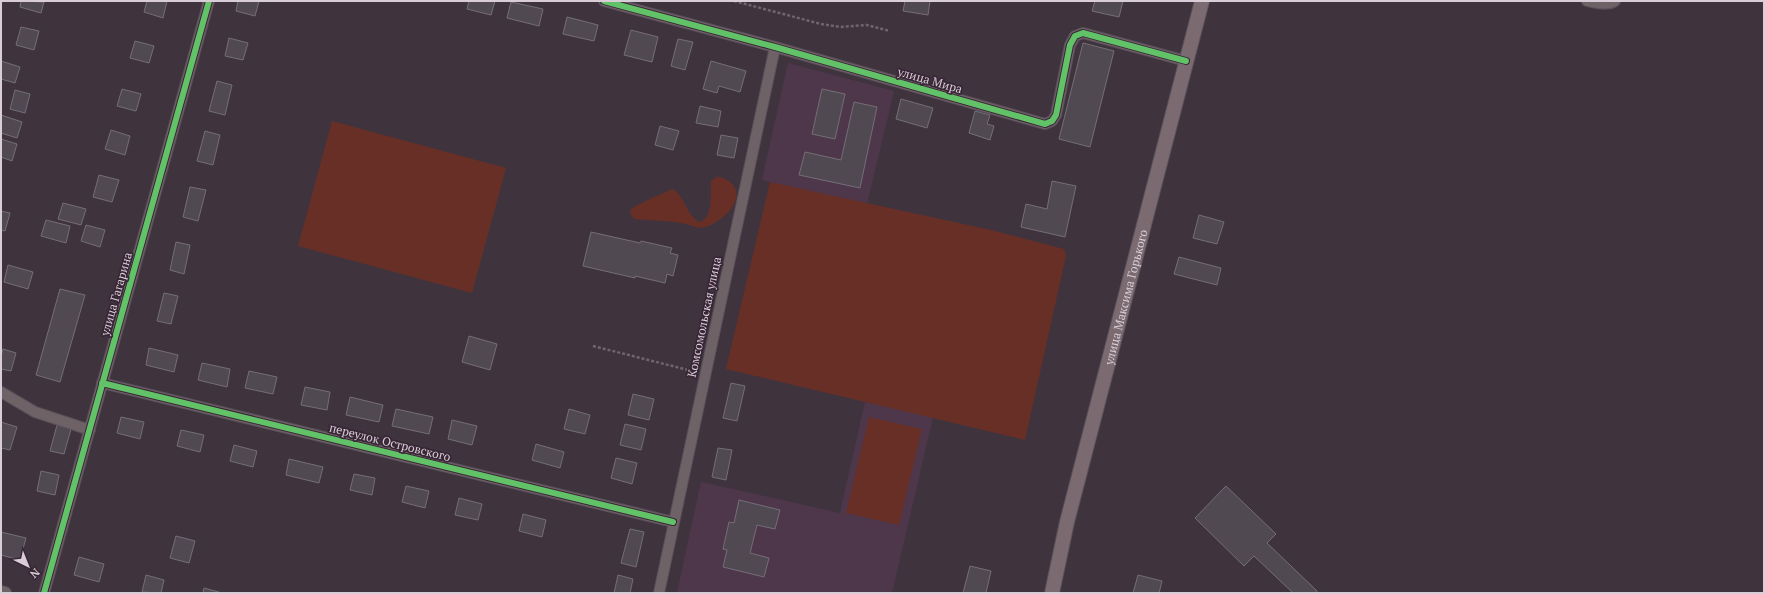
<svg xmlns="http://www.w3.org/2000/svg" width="1765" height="594" viewBox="0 0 1765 594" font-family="'PT Serif',serif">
<rect width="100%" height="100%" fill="#3f343e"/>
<!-- built -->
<path fill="#4f374b" d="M788,63L894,91L867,204L762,180Z
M865,402L933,417L892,593H677L701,482L840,513Z"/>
<!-- green -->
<path fill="#682f27" d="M332,121L506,168L472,293L298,246Z
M717,177C723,177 726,179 731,183C749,199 720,223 705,227C700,229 694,227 690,225C671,220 653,221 634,219L631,215L630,210C642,201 659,196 672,189C685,195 686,215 699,222C714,219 710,193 711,181Z
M770,182L991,230L1064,249L1066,256L1025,440L726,369Z
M869,417L922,429L899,525L846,513Z"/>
<!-- building -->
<path fill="#504952" stroke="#746e77" d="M21,1L44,2L41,13L20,7Z
M147,1H167L163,18L144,12Z
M238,1H259L255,16L236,11Z
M469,1H495L491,15L467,9Z
M905,1H930L928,15L903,11Z
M1095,1H1123L1119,17L1092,11Z
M511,2L543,9L539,26L507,18Z
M567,17L598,25L594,41L563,34Z
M21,27L39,31L34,50L16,45Z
M631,30L658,37L652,62L624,55Z
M229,38L248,43L243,60L225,56Z
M678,39L693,42L685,70L671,66Z
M135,41L154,46L149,63L130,58Z
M1083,43L1114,51L1090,147L1059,139Z
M1,61L20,67L15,83L1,79Z
M711,61L746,71L740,92L719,86L717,93L703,89Z
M217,81L232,85L225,115L209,111Z
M122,89L141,94L136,111L117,106Z
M822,89L845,94L835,139L812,134Z
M15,90L30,94L25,113L10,109Z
M901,99L933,108L927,128L896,119Z
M854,102L877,107L860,188L799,175L805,152L841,160Z
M700,106L721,111L718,127L696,123Z
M975,111L990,115L987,124L994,126L990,140L969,133Z
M1,115L22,122L17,138L1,133Z
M660,126L679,131L673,150L655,145Z
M111,130L130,136L125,155L105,149Z
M205,131L220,135L213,165L197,161Z
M721,135L738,138L734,158L717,155Z
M1,139L17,144L12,161L1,157Z
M99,175L119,180L112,202L93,197Z
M1052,181L1076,186L1065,237L1021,227L1026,204L1047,209Z
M190,187L206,190L198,221L183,217Z
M63,203L86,209L81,225L58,219Z
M1,211L10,213L5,231L1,230Z
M1199,215L1224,222L1217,244L1193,238Z
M46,220L70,226L66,243L41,236Z
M86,225L105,230L100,247L81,241Z
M591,232L640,243L641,241L672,248L670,253L678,255L673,276L667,274L665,283L635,276V278L583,266Z
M176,242L190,245L184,274L170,270Z
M1179,257L1221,268L1217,285L1174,274Z
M8,265L33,272L28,289L4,282Z
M60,289L85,295L60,382L36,375Z
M164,293L178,296L171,324L157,321Z
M469,336L497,344L490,370L462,362Z
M149,348L178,355L174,372L146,365Z
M3,349L16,353L11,371L1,369V356Z
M202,363L230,369L227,387L198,380Z
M249,371L277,377L273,394L245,388Z
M731,383L745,386L737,421L723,418Z
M305,387L330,392L327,410L301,405Z
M633,394L654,399L649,420L628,415Z
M350,397L383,405L379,422L346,415Z
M396,409L433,417L429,434L392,426Z
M569,409L590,415L585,434L564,429Z
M121,417L144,422L140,439L117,433Z
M452,420L477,426L472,445L448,439Z
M1,422L17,427L10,450L1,448Z
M625,424L646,429L641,450L620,445Z
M57,425L71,429L64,454L50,451Z
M181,430L204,435L200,452L177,446Z
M536,444L564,452L560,468L532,460Z
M234,445L257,451L253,467L230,461Z
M718,448L732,450L726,480L712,477Z
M616,458L637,463L632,484L611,478Z
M289,459L323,467L319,483L286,475Z
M41,471L59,475L55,495L37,491Z
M354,474L375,478L372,495L350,490Z
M406,486L429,491L425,508L402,502Z
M1226,486L1276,534L1267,543L1317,591L1316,593H1293L1254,556L1244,566L1195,518Z
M459,498L482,504L478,520L455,515Z
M739,500L780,510L775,529L757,525L750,553L769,558L764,577L723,567L727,550L723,549L729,522L734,523Z
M523,514L546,520L542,537L519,531Z
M630,529L644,532L636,567L621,563Z
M1,532L26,538L20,560L1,555Z
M176,536L195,541L189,563L170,558Z
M79,557L104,564L99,582L74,575Z
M970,566L991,571L986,593H963Z
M146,575L164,580L161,593L142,592Z
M618,575L633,579L630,593H614Z
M1138,575L1162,581L1159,593H1133Z
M204,588L222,593H203Z"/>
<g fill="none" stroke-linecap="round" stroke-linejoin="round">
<defs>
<path id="minor" d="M604,1L775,47L1045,124L1052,121L1056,115L1070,45L1075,36L1083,33L1186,61
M1587,1C1595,3 1608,6 1615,1
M102,383L673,522
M1,392L35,412L90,430
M44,593L209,1
M659,593L775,47"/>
<path id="tertiary" d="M1,592L5,593"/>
<g id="secondary">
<path id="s1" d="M1052,593L1067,522L1202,1"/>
</g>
</defs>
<!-- minor casing -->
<use href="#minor" stroke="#5a5059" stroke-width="12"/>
<!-- tertiary casing -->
<use href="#tertiary" stroke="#5a5059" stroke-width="14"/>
<!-- secondary casing -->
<use href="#secondary" stroke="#5a5059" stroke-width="16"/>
<!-- path -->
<path stroke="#6f656a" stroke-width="2.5" stroke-dasharray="3 2" stroke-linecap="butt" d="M734,1L821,24L840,27L867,25L890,31
M593,346L696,372"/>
<!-- minor -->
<use href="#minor" stroke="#6f6267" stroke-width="10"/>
<!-- tertiary -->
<use href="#tertiary" stroke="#6f6267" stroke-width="12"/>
<!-- secondary -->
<use href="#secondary" stroke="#7b6b71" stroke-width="14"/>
<defs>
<path id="cycleway" d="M604,1L775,47L1045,124L1052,121L1056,115L1070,45L1075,36L1083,33L1186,61
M102,383L673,522
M44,593L209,1"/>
</defs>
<!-- cycleway casing -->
<use href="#cycleway" stroke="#392636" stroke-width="8"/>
<!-- cycleway -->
<use href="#cycleway" stroke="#61c268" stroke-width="6"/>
</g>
<g text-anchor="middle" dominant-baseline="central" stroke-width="3.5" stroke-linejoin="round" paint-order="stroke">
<!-- street labels -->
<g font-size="12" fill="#d9cdd7" stroke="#392636">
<text transform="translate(930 80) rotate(16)">улица Мира</text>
<text transform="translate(116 294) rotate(-74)">улица Гагарина</text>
<text stroke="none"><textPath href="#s1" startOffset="305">улица Максима Горького</textPath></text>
<text transform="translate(704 317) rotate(-78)">Комсомольская улица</text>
<text transform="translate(390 442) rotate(14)">переулок Островского</text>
</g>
</g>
<!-- border -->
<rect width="1765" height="594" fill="none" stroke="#d9cdd7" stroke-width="4"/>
<!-- north arrow -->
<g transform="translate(28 566) rotate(137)" stroke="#392636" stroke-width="3" paint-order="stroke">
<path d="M0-3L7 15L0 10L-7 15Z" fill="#d9cdd7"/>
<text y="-6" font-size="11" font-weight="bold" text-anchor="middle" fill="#d9cdd7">N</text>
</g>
</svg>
